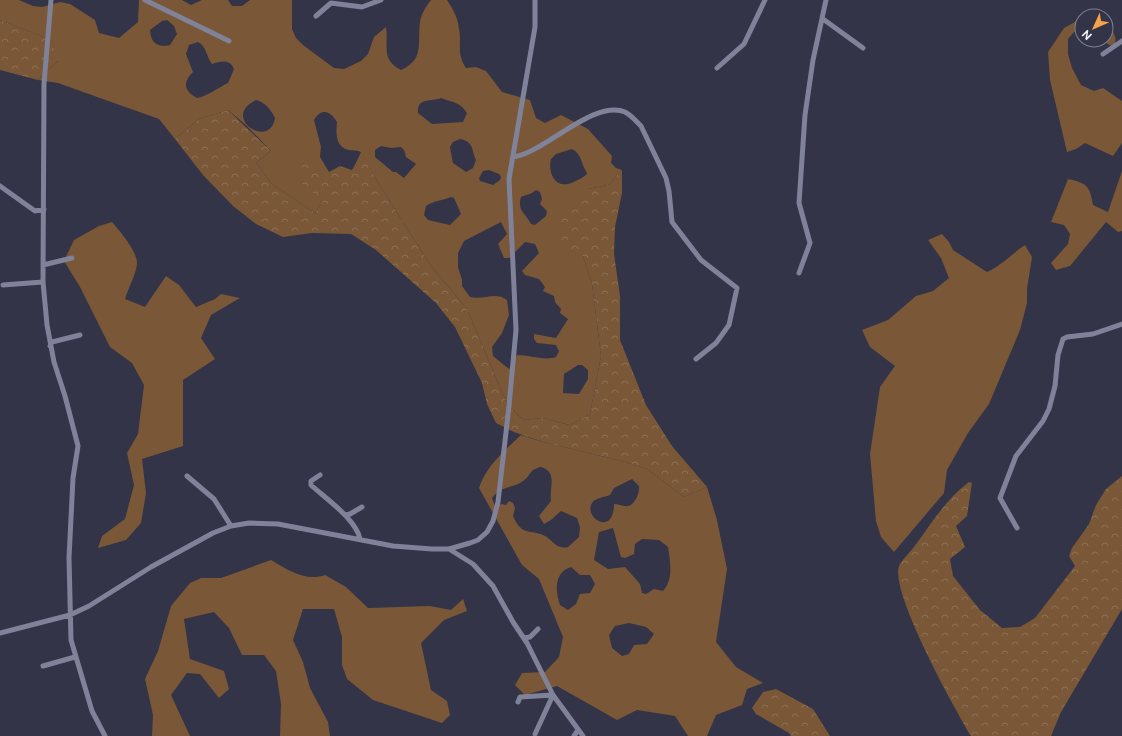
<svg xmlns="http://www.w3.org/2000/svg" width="1122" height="736" viewBox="0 0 1122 736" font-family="'Public Sans',sans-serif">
<defs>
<pattern id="forest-crowns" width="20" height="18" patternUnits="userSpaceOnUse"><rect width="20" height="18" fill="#795737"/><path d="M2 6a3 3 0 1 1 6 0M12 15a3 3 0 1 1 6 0" fill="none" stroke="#8c7055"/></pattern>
</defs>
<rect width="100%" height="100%" fill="#333447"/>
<!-- grass -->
<path fill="#795737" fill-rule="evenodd" d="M0,0H19L33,6L42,7L60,2L70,4L95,20L99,33L119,38L138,22L139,0H182L191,5L202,0H228L232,6H242L250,0H292V29L296,38L303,45L334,68L344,69L361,61L368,54L374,37L386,27C389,45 380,59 401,70C425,59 417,44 420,22C421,15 426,6 431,0H447C453,9 458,18 459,29C462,44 456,53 466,68L476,67L486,71L502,92L530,100L536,118L545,123L561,115L588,129L612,156L611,163L616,168L622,170L608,185L588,189L583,256L592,283L601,356L590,414L570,425L542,418L523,420L507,404L467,309L431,266L377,181L362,153L353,170L361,152C357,150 354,151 349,150C335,147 336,133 337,122C330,110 321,108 314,120L321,147L320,157L329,172L323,200L315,213L272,184L256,163L271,151L246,125L228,110L199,119L175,139L159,119L58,83L38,80L58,61L49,39L0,20ZM167,20L174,26L177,34L170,45C157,48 151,43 150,30L162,21ZM198,42C207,47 206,56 212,64C221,61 230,59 234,69L228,83C219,87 206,97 197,98C183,90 183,82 193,72L186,54L189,45ZM441,98C453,103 459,101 467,113L463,122L432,124L418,113C417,97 431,102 441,98ZM256,100C265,102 271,110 275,118C270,150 220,118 256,100ZM460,139C474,142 471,149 476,160L473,168L466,172L453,163L450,147L453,142ZM381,146L391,148L401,147L404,150L406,157L416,164L404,178L396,172H393L375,157V150ZM572,149C582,154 581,164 587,173L586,175C582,178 573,183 568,184C553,187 548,170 551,159L556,154ZM489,170L499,174L501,177L500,180L493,185L480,181L479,178L483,171ZM536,190L540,192L542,199L540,204L547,211L546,216L535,225L531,224C525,212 517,211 521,197L532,193ZM451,197L454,198L461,214L450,225L428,220L424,215L426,206C435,200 442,201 451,197ZM501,222L507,234L498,244L504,258H509L525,242L535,244L539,253L522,271L525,275L539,279L545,287L543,291L554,296L555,302L561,309L560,313L568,319L556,338L534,334V339L537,343L556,345L559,351L556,357C544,361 530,355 517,355L509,369L493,356L492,347L502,333L509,315L507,300C496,291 484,300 470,297L462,286V280L458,267V253L464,241ZM578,365H582L588,370V379L579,394L563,393L564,374Z
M1082,18V31L1074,32L1068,39V54L1072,68L1081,85L1094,91L1103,88L1122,101V143L1113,156L1085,143L1076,149L1067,152L1050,80L1048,52L1064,28Z
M1106,22C1111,30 1120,38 1113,46L1109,45L1104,40H1106Z
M1122,171V231L1118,232L1106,222L1070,266L1056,270L1051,263L1068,244L1070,234L1064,225L1051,222L1068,179C1087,183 1090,186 1093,205L1108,212Z
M112,222C119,230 137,251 137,263C137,272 128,289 125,299L145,307L166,276L179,285L196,307L215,299L221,294L240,298L211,315L201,338L215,359L183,380V446L142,459L146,493L141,523L126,540L98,548L102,536L125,519L134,485L127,453L138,434L144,385L132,363L110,347L80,287L64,261L74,240L99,226Z
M942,234L949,242L953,250L987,272C1004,264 1010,255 1025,245L1032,257L1027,289V303L1020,330L989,404L968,433L947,470L944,493L894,552L881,537L876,521L870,454L880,387L895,366L870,347L862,330L888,320L916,296L933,291L949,278L941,258L928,240Z
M521,435L543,442L622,461L647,469L684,497L707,487L717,520L727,569L716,642L736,667L763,683L747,689L742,705L716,715L707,736H688L675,716L637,710L617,720L557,686L525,695L515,685L522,673L545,672L559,657L563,637L539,579L522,565L479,488C486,466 505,450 521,435ZM541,467C558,472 549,487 551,501L539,516L544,524L551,520L561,511L577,518L580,527L579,537L568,547C555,550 553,539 543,535C528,529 522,536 513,516L515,508L513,503L509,501L506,505L502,504L495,506L492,498C502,485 512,489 523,481C532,475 528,470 541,467ZM632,479L639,486C640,492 635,505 628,506C624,507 618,504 614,504C614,537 583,518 592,503C595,498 605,497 610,495L614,488ZM613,528L621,557L625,558L634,554L635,544L642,539L659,540L668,547C670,561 674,579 663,591L654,589L646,594L642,593L640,584L625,567L608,569L594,560L599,532ZM571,567L580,575H590L595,584L590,593L580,594L576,604L568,610L560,605C555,591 554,572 571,567ZM629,623L646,627L654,634L647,644L634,645L629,654L622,656L612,648L609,635L615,626Z
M271,560C288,570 306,582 325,575L346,587L368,608L430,606L451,610L463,599L467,611L444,620L421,643L431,690L447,701L450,715L442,723L373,700L347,679L342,665V637L334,609H303L293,640L303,662L310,688L328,722L330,736H280L281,704L276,671L264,655H242L229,628L214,612L184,619L190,659L224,671L229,689L219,698L200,674L187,673L171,695L190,736H152L153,715L145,679L158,651L171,606L190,583L201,578H221Z"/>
<!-- forest -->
<path fill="url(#forest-crowns)" d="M0,20L49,39L59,60L38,80L0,70Z
M228,110L271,151L256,163L272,184L315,213L323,200L297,180L304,162L329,172L340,166L352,170L362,152L377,181L431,266L467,309L507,404L523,420L542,418L570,425L590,414L601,356L592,283L583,256L563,247L558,219L572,199L588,189L608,185L622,170V193L615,227L614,254L620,296V340L646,405L672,446L707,487L684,497L647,469L622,461L543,442L514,432L496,423L487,404L482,383L455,327L436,303L376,250L351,234L312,233L283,237L256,224L233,206L203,175L175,139L199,119Z
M1122,476V609L1061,712L1051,736H971C955,709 890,593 899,566C902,560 910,552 914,547C931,524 946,499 969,482L972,483L967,516L956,526L965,547L950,559L953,576L980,610L1002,628L1020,627L1035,618L1075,566L1069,556L1072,548L1089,524L1096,505L1106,489Z
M776,689L813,709L830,736H791L789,733L756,714L752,708L763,692Z"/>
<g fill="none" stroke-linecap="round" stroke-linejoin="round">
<!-- minor -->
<path stroke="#808299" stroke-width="5" d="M51,0L44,84L43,282L47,325L54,362L65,396L78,446L73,478L69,558L71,640L92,711L105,736
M145,0L229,41
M316,16L331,3L362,7L381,0
M823,19L863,48
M1103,54L1122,41
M717,68L744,44L765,0
M513,157C543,154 593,99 625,112C631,115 636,121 641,126L666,178L669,191L672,222L701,260L737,288L729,325L716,343L696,359
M0,186L35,211L44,209
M43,265L72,258
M799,273L810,243L799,203L805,115L813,60L826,0
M3,285L43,282
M50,346L52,342L80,335
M320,475L311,481V485C325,498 356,519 360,539
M187,476L214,499L231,526
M345,515L350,514L362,507
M1017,528L1000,498L1016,456L1043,421L1049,409L1055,386L1058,355L1063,339L1067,337L1093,334L1122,324
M449,549L473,564L493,586L513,622L527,643L553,695L583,736
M0,633L70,615L89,606L151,567L213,533L231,526L249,523L278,524L393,546L432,549H449L470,543L478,540L487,532L493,521L498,502L509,406L516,330L509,179L535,27V0
M524,638L530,637L538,629
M43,666L75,657
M518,702L520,697L553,695
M535,734L553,695
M574,736L578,730"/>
</g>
<!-- north arrow -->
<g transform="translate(1094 28) rotate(225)"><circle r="19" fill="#333447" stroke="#808190"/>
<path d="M0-3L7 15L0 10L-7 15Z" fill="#f7a248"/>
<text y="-6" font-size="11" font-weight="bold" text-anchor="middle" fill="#f3f4fe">N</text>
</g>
</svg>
